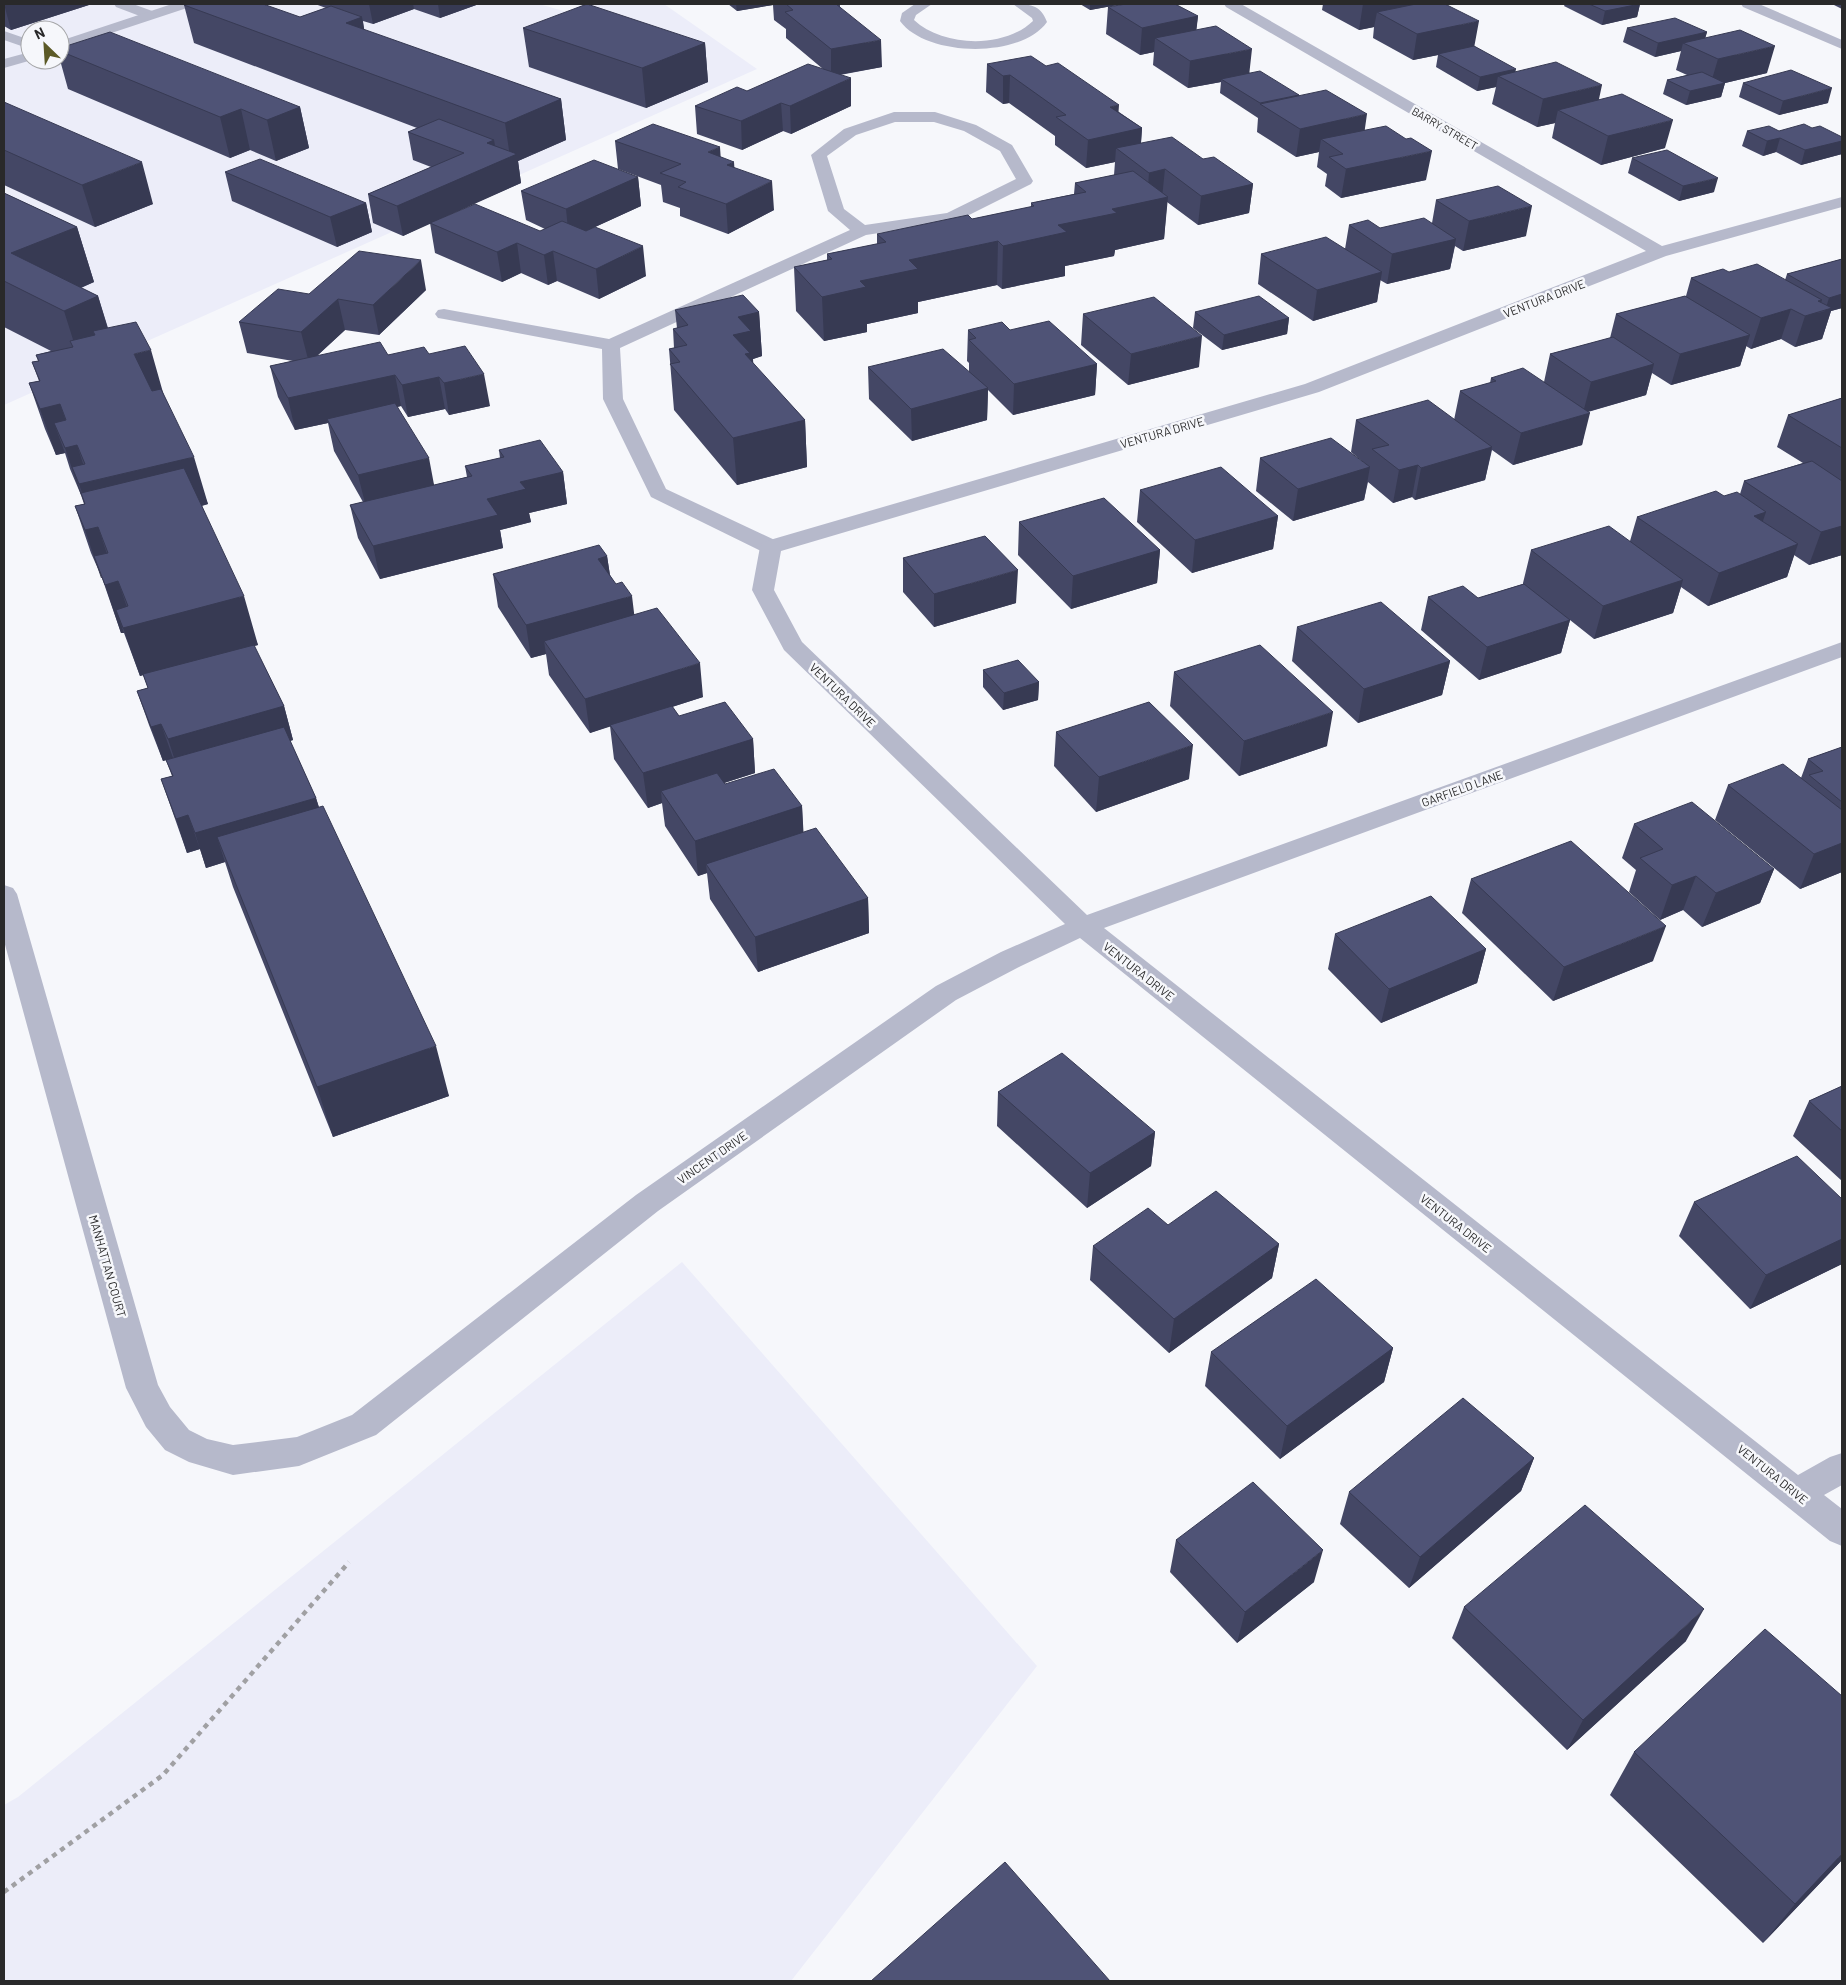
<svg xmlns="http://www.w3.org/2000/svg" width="1846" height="1985" viewBox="0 0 1846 1985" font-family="Barlow,sans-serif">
<rect width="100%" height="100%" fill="#f6f7fb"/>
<!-- built -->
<path fill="#ecedf9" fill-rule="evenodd" d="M4,4H539L567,12L585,4H664L757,69L4,405ZM30,30H60V60H30Z
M682,1262L1037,1666L791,1981H4V1805L18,1797Z"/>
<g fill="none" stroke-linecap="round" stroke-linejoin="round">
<!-- path -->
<path stroke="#a0a0a3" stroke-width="4.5" stroke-dasharray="5 5" stroke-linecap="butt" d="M4,1892L163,1775L349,1562"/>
<!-- service -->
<path fill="#b6b9cb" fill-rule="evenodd" d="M114,4H133L155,12L157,15L150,19L145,18L116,7Z
M915,4H932L916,15L914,20C943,47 1004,49 1033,21L1032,18L1013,4C1030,4 1041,5 1047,22C1021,59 926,57 900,21L902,13Z
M4,31L30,40V49L4,40Z
M894,112H935L976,125L1012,145L1033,181L1031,184L957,221L866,235L620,348L623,399L666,489L779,542L782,547L779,552L771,553L763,552L651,497L603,399L602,349L444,319L438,318L435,314L438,310L444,309L609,339L850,230L828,211L811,155L844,129ZM895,122H934L964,131L1000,151L1016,179L947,213L865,225L844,209L827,156L856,135Z"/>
<!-- minor -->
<path fill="#b6b9cb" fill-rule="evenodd" d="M1224,4H1241L1662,246L1842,197V207L1666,256L1319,392L781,551L774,590L802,642L1087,915L1842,642V657L1104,928L1798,1475L1830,1457L1842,1453V1485L1824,1495L1842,1509V1546L1830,1541L1080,938L1021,966L956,1000L658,1211L376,1435L299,1466L233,1475L189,1462L165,1450L146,1427L126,1388L4,941V885L13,888L17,894L158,1385L170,1407L189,1430L207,1439L233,1445L297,1437L352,1415L636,1195L936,986L1001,952L1065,924L784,650L752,590L760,547L763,542L1305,384L1646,251L1226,7Z
M1741,4H1759L1842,40V49L1743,7Z"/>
<!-- tertiary -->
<path fill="#b6b9cb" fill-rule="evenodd" d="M172,4H192L190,7L60,50V41Z
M30,52V60H32L4,68V59Z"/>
</g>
<!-- wall -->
<path fill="#444765" d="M4,4H92L11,30L4,26Z
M315,4H479L440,18L414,9L373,24L363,21L364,30L561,99L566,140L518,161L521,183L434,221L540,231L545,229L526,220L521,191L638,177L641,206L586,231L646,276L599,299L557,281L548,285L521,273L502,282L435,253L430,223L403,236L373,223L368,194L431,167L413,160L408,132L417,128L194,43L184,5L300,17L326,8Z
M728,4H840V8L882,67L840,75L851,106L791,134L783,131L742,150L697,134L695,106L823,69L786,38V29L774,20L773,5L737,11Z
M1080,4H1123L1090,10Z
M1323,4H1445L1474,46L1516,72L1599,100L1665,148L1601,165L1552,138L1555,123L1537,127L1492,104L1496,87L1477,91L1436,67L1438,55L1413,60L1373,38L1374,27L1359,30L1322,10Z
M1565,4H1640L1637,17L1602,25L1564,6Z
M1834,4H1842V9L1834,5Z
M1108,7L1198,16L1196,30L1250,73L1299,95L1365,130L1426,180L1341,198L1325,186L1327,174L1317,167L1319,152L1296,157L1257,132L1258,118L1220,93L1221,82L1188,88L1153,65L1154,52L1140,55L1106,34Z
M523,28L705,43L708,82L646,108L529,67Z
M1627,28L1707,32L1705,38L1767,73L1725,83L1721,97L1686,105L1663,94L1667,80L1687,75L1676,70L1681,51L1655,57L1623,42Z
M60,48L300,107L309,148L276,161L250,150L230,158L68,89L60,60Z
M987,64L1046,66L1119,112L1142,128L1141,143L1203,159L1253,184L1249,213L1198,225L1167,202L1164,239L1115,250L1114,256L1065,266V276L1002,289L997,285L918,302V313L867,324V332L824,341L796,311L794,267L827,260V254L877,244V234L972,219L1031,207V203L1074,194L1075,183L1114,175L1115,162L1086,168L1055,145V136L1009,103L1003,104L986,92Z
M1743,83L1828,103L1779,115L1739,97Z
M4,102L153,204L95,227L4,185Z
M1812,128L1842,137V154L1801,165L1776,152L1763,156L1742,146L1747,131H1779Z
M615,141L721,157L734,168L774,210L728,234L680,216V208L663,202L661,185L618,169Z
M1632,158L1714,192L1679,201L1628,173Z
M225,172L366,203L372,232L337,247L232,201Z
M4,193L77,227L94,282L81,288L98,296L108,328L164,396L208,504L202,506L258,645L254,646L284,706L293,740L290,741L316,798L319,807L449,1096L333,1137L233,887L225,862L206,868L200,849L187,853L161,779L172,776L166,760L163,761L149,725L137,691L148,688L143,675L140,676L124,633H121L102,578L91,553L75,506L84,504L81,495L70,469L65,453L56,455L45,429L29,383L39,381L32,362L38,361L36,355L51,351L4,327Z
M1436,200L1526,236L1463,251L1455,246L1450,269L1387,284L1380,280L1377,302L1313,321L1258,284L1261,254L1345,249L1349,225L1380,228L1432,223Z
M1842,259V308L1831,311L1822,339L1795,347L1781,339L1751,349L1746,346L1740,366L1671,385L1652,373L1646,395L1588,412L1582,445L1513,465L1492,450L1485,480L1415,500L1412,497L1393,503L1368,482L1364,500L1293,521L1256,491L1260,458L1369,467L1351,452L1356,420H1454L1460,391L1490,383L1491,378L1544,382L1550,354L1610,338L1616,314L1686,296L1691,278L1729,272L1785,280L1787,274Z
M426,290L379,335L345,330L317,356L429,354L490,406L449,415L445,409L408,417L401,406L397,407L434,485L467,477L465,466L500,458L499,450L563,472L567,504L529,513L531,522L500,530L503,548L380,579L358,538L350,505L363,502L334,451L328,423L295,430L278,397L270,366L293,361L247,353L239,322L309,294Z
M675,310L759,312L762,356L753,359V364L805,420L807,467L737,485L674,410L669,349L674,348L673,329L677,328Z
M1195,312L1289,318L1287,334L1222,350L1193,328Z
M1083,314L1199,367L1128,385L1081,345Z
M968,330H1010L1097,364L1095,395L1013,415L988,390L987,420L912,441L869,399L868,367L969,372V363L967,361Z
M1842,398V555L1809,565L1794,555L1787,577L1708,606L1681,587L1673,613L1594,639L1570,620L1561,653L1479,680L1421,630L1428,597L1478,598L1523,584V583L1531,550L1630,541L1637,517L1724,496L1740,494L1744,481L1803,463L1777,447L1788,415Z
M1140,490L1278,516L1273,549L1192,573L1137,522Z
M1019,522L1160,550L1157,583L1071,609L1018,555Z
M607,556L610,575L634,614L703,697L672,707L679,716L753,739L755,773L724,783L725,784L802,806L803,832L868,898L869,933L758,972L710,899L707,873L698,876L665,826L662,803L648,808L614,759L610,726L590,733L549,675L546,654L531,658L498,607L493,574Z
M903,558L1016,603L934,627L903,592Z
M1297,627L1450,661L1442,695L1358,723L1292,661Z
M983,670L1039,682L1038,700L1003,710L983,687Z
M1174,672L1327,746L1239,776L1170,706Z
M1056,732L1189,779L1096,812L1054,766Z
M1842,747V872L1800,889L1715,820L1728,785L1801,778L1808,759Z
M1634,824L1774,869L1760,903L1702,927L1683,910L1660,920L1629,892L1636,870L1622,858Z
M1471,879L1653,961L1553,1001L1462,913Z
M1335,934L1486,949L1477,983L1381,1023L1328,969Z
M1842,1086V1181L1793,1136L1809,1101Z
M998,1092L1155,1132L1151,1166L1087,1208L997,1126Z
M1842,1199V1264L1750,1309L1679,1236L1694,1202Z
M1279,1244L1272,1278L1169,1353L1090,1280L1093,1246Z
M1393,1348L1384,1382L1280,1459L1205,1386L1211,1352Z
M1534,1458L1521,1491L1409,1588L1340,1524L1349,1492Z
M1176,1540L1314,1582L1237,1643L1170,1572Z
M1464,1607L1686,1641L1567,1750L1452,1638Z
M1634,1752L1842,1860L1763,1943L1610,1795Z"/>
<!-- shaded-wall -->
<path fill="#373a53" d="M4,4H92L11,30Z
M369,4H413L414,9L373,24Z
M438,4H479L440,18Z
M736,4H773V5L737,11Z
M1090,4H1123L1090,10Z
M1363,4H1417L1377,12L1374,27L1359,30Z
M1640,4L1637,17L1602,25L1605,11Z
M1198,16L1195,43L1155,38L1154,52L1140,55L1142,28Z
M362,17L369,56L346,23Z
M1479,21L1474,48L1438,54V55L1413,60L1417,34Z
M1707,32L1703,46L1683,43L1681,51L1655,57L1658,43Z
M881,40L882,67L831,76V49Z
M705,43L708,82L646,108L642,68Z
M1775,46L1767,73L1725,83L1721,97L1686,105L1690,91L1710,86L1718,59Z
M1252,49L1249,76L1221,79V82L1188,88L1190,61Z
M1516,69L1513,83L1498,76L1496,87L1477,91L1480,77Z
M1010,75L1009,103L1003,104V76Z
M851,78V106L791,134L790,106Z
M1602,85L1596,113L1558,110L1555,123L1537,127L1543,99Z
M1832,88L1828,103L1779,115L1783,101Z
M561,99L566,140L518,161L521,183L403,236L397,206L487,143L494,140L498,162L510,157L505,123Z
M781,103L783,131L742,150L741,121Z
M1119,105L1117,133L1110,107Z
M300,107L309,148L276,161L267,120Z
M241,109L250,150L230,158L220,117Z
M1367,114L1363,142L1321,139L1319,152L1296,157L1300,129Z
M1673,120L1665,148L1601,165L1608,136Z
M1142,128L1140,156L1116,148L1115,162L1086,168L1088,140Z
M1780,138L1776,152L1763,156L1767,141Z
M1842,141V154L1801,165L1805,150Z
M720,147L722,176L708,152Z
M1432,151L1426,180L1341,198L1346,169Z
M142,162L153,204L95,227L82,185Z
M734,162L736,191L727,165Z
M1165,169L1162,198L1168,197L1164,239L1115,250L1114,256L1065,266V276L1002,289L1003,246L1058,225L1112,209L1147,201L1149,173Z
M638,177L641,206L569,239L566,209Z
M1718,178L1714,192L1679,201L1683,186Z
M772,181L774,210L728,234L726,204Z
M1253,184L1249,213L1198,225L1201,196Z
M366,203L372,232L337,247L330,217Z
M1532,206L1526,236L1463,251L1469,221Z
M77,227L94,282L46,302L11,253Z
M1456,239L1450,269L1387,284L1392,254Z
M998,241L997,285L918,302V313L867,324V332L824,341L822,297L909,260Z
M517,243L521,273L502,282L497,252Z
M643,246L646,276L599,299L596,269Z
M553,251L557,281L548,285L544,255Z
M421,260L426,290L379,335L373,305Z
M1382,272L1377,302L1313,321L1317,290Z
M1842,294V308L1831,311L1822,339L1795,347L1805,316L1818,301L1822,300L1818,313L1825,311L1829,298Z
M98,296L115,353L95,335L93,331L102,359L82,368L64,311Z
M338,299L345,330L309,363L301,332Z
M1791,309L1781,339L1751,349L1761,318Z
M759,312L762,356L753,359L754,376L733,335L738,317Z
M1289,318L1287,334L1222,350L1224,335Z
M1750,335L1740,366L1671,385L1680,354Z
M1202,336L1199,367L1128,385L1131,354Z
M151,350L164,396L147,400L134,354Z
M1097,364L1095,395L1013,415L1014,384Z
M1654,364L1646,395L1583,413L1591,382Z
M484,374L490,406L449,415L444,383Z
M395,375L401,406L329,423L327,419L328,423L295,430L288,398Z
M439,377L445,409L408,417L402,385Z
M988,388L987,420L912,441L911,409Z
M60,404L74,446L77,445L89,482L194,457L208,504L99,530L114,575L94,556L102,578H101L85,530L94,528L79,484L72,467L82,495H81L65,448L54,423L65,453L56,455L40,409Z
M1590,413L1582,445L1513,465L1521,433Z
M805,420L807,467L737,485L733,438Z
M1492,447L1485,480L1415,500L1421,468Z
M429,458L435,490L366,507L358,475Z
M1418,465L1412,497L1393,503L1399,470Z
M1370,467L1364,500L1293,521L1298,489Z
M563,472L567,504L529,513L531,522L500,530L503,548L380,579L373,546L487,499L520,482Z
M1766,512L1755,544L1754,516Z
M1278,516L1273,549L1192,573L1195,540Z
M1842,526V555L1809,565L1821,532Z
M1798,544L1787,577L1708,606L1719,573Z
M1160,550L1157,583L1071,609L1073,576Z
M607,556L612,589L598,559Z
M1018,570L1016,603L934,627V594Z
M1683,580L1673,613L1594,639L1603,606Z
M118,581L133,625L244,596L258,645L140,676L123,628L116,610L124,633H121L105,585Z
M632,596L636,629L544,641L546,654L531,658L526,625Z
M1570,620L1561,653L1479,680L1487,647Z
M1450,661L1442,695L1358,723L1364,689Z
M700,663L703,697L590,733L585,699Z
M1039,682L1038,700L1003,710L1004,693Z
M284,706L293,740L179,773L168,739Z
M1333,712L1327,746L1239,776L1244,741Z
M161,724L173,758L163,761L151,727Z
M753,739L755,773L668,801L661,791L662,803L648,808L643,773Z
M1193,745L1189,779L1096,812L1099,777Z
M316,798L326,832L217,837L225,862L206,868L195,833Z
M802,806L804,841L706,864L707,873L698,876L695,841Z
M188,815L200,849L187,853L176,819Z
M1842,843V872L1800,889L1814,854Z
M1774,869L1760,903L1702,927L1716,893Z
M1696,876L1683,910L1660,920L1672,885Z
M868,898L869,933L758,972L755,937Z
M1666,926L1653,961L1553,1001L1564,967Z
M1486,949L1477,983L1381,1023L1389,989Z
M436,1046L449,1096L333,1137L317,1087Z
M1155,1132L1151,1166L1087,1208L1090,1173Z
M1842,1239V1264L1750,1309L1766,1275Z
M1279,1244L1272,1278L1169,1353L1174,1319Z
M1393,1348L1384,1382L1280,1459L1287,1426Z
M1534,1458L1521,1491L1409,1588L1420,1557Z
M1323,1550L1314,1582L1237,1643L1245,1612Z
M1704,1609L1686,1641L1567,1750L1583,1720Z
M1842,1854V1860L1763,1943L1795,1904Z"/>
<!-- building -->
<path fill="#4f5376" stroke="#373a53" d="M188,4H263L300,17L331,6L362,17L346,23L561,99L505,123L184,5Z
M587,4L705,43L642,68L523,28Z
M786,4H840H836L881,40L831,49L785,12L793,10Z
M1126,4H1175L1198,16L1142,28L1108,7Z
M1416,4H1445L1479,21L1417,34L1377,12Z
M1589,4H1640L1605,11Z
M1675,18L1707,32L1658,43L1627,28Z
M1216,26L1252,49L1190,61L1155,38Z
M1740,30L1775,46L1718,59L1683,43Z
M110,32L300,107L267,120L241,109L220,117L60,51V48Z
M1474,46L1516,69L1480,77L1438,54Z
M1031,56L1046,66L1058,63L1119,105L1110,107L1142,128L1088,140L1056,117L1066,115L1010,75L1003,76L987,64Z
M1556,62L1602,85L1543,99L1498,76Z
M808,64L851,78L790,106L781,103L741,121L695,106L737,87L747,91Z
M1791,70L1832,88L1783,101L1743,83Z
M1260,71L1299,95L1260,103L1221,79Z
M1702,72L1725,83L1690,91L1667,80Z
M1326,90L1367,114L1300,129L1260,104Z
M1622,94L1673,120L1608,136L1558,110Z
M4,102L142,162L82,185L4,150Z
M439,119L494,140L487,143L517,154L397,206L368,194L464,153L408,132Z
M653,124L720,147L708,152L734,162L727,165L772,181L726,204L678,187L686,182L660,173L681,164L615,141Z
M1804,124L1812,128L1820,126L1842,137V141L1805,150L1780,138L1767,141L1747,131L1769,126L1779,131Z
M1386,126L1406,139L1411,138L1432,151L1346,169L1329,157L1343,154L1321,139Z
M1172,137L1203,159L1214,157L1253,184L1201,196L1165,169L1149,173L1116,148Z
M1667,150L1718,178L1683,186L1632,158Z
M260,159L366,203L330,217L225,172Z
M594,160L638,177L566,209L521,191Z
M1133,171L1168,197L1112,209L1117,213L1058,225L1067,232L1003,246L998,241L909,260L918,269L860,281L866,287L822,297L794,267L832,259L827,254L886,242L877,234L968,215L972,219L1034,206L1031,203L1086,192L1075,183Z
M1498,186L1532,206L1469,221L1436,200Z
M4,193L77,227L11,253L98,296L64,311L4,281Z
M475,204L540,231L562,221L586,231L595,227L643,246L596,269L553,251L544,255L517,243L497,252L430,223Z
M1424,218L1456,239L1392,254L1349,225L1368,220L1380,228Z
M1326,237L1382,272L1317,290L1261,254Z
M359,251L421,260L373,305L338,299L301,332L239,322L278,289L309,294Z
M1842,259V294L1829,298L1787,274Z
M1757,264L1822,300L1818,301L1832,308L1805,316L1791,309L1761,318L1691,278L1723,269L1729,272Z
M743,295L759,312L738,317L751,331L733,335L750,353L745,354L805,420L733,438L670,364L680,362L669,349L687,345L673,329L688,325L675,310Z
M1259,296L1289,318L1224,335L1195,312Z
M1685,296L1750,335L1680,354L1616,314Z
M1154,297L1202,336L1131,354L1083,314Z
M1049,321L1097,364L1014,384L969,340L976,338L968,330L1002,322L1010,330Z
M136,322L151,350L134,354L152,391L161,389L194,457L79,484L72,467L85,464L77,445L65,448L54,423L66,420L60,404L40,409L29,383L40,381L32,362L39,361L36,355L73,347L70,341L95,335L93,331Z
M1613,337L1654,364L1591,382L1550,354Z
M380,342L388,355L424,347L429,354L465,346L484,374L444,383L439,377L402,385L395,375L288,398L270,366Z
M943,349L988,388L911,409L868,367Z
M1523,368L1590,413L1521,433L1460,391L1496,381L1491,378Z
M1842,398V448L1788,415Z
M1428,400L1492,447L1421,468L1418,465L1399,470L1372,449L1389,445L1356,420Z
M395,403L429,458L358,475L327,419Z
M1331,438L1370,467L1298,489L1260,458Z
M540,440L563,472L520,482L526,489L487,499L498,515L373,546L350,505L472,476L465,466L504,457L499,450Z
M1812,461L1842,481V526L1821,532L1744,481Z
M1221,467L1278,516L1195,540L1140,490Z
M184,468L244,596L123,628L116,610L128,606L118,581L105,585L94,556L108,553L98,527L85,530L75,506L85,504L81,493Z
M1716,491L1724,496L1737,492L1766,512L1754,516L1798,544L1719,573L1637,517Z
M1104,498L1160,550L1073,576L1019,522Z
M1609,526L1683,580L1603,606L1531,550Z
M985,536L1018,570L934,594L903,558Z
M599,545L607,556L598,559L616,584L622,582L632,596L526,625L493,574Z
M1524,584L1570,620L1487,647L1428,597L1463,586L1478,598Z
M1381,602L1450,661L1364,689L1297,627Z
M657,608L700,663L585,699L544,641Z
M254,645L284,706L168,739L161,724L151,727L137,691L148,688L143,674Z
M1260,645L1333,712L1244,741L1174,672Z
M1018,660L1039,682L1004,693L983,670Z
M725,702L753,739L643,773L610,725L672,706L679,716Z
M1149,702L1193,745L1099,777L1056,732Z
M284,727L316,798L195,833L188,815L176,819L161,779L173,776L166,760Z
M1842,747V802L1809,775L1823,771L1808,759Z
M1783,764L1842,810V843L1814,854L1728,785Z
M774,769L802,806L695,841L661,791L717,773L725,784Z
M1692,802L1774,869L1716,893L1696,876L1672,885L1640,858L1663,849L1634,824Z
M323,806L436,1046L317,1087L217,837Z
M816,828L868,898L755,937L706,864Z
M1571,841L1666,926L1564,967L1471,879Z
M1431,896L1486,949L1389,989L1335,934Z
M1062,1053L1155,1132L1090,1173L998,1092Z
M1842,1086V1131L1809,1101Z
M1797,1156L1842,1199V1239L1766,1275L1694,1202Z
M1216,1191L1279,1244L1174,1319L1093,1246L1148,1208L1168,1225Z
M1316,1279L1393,1348L1287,1426L1211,1352Z
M1463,1398L1534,1458L1420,1557L1349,1492Z
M1253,1482L1323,1550L1245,1612L1176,1540Z
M1585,1505L1704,1609L1583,1720L1464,1607Z
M1765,1629L1842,1696V1854L1795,1904L1634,1752Z
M1005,1862L1110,1981H871Z"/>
<g text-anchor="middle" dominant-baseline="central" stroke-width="5" stroke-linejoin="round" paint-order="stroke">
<!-- far-street labels -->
<g font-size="11" fill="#29292a" stroke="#f6f7fb">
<text transform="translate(1445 128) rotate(30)">BARRY STREET</text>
</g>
<!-- street labels -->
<g font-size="12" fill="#29292a" stroke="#f6f7fb">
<text transform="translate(1544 298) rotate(-21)">VENTURA DRIVE</text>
<text transform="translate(1162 432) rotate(-16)">VENTURA DRIVE</text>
<text transform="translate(843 695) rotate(44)">VENTURA DRIVE</text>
<text transform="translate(1462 788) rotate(-20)">GARFIELD LANE</text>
<text transform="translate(1139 971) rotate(38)">VENTURA DRIVE</text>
<text transform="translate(712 1157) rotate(-35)">VINCENT DRIVE</text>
<text transform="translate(1456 1223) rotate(38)">VENTURA DRIVE</text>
<text transform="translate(108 1266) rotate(74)">MANHATTAN COURT</text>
<text transform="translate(1773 1474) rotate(39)">VENTURA DRIVE</text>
</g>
</g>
<!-- border -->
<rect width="1846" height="1985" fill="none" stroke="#29292a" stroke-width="10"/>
<!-- north arrow -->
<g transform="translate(45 45) rotate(335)"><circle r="24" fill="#f6f7fb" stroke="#a4a5a7"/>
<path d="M0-4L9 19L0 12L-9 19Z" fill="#5c5a27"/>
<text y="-8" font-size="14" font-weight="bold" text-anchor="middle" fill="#29292a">N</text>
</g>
</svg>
